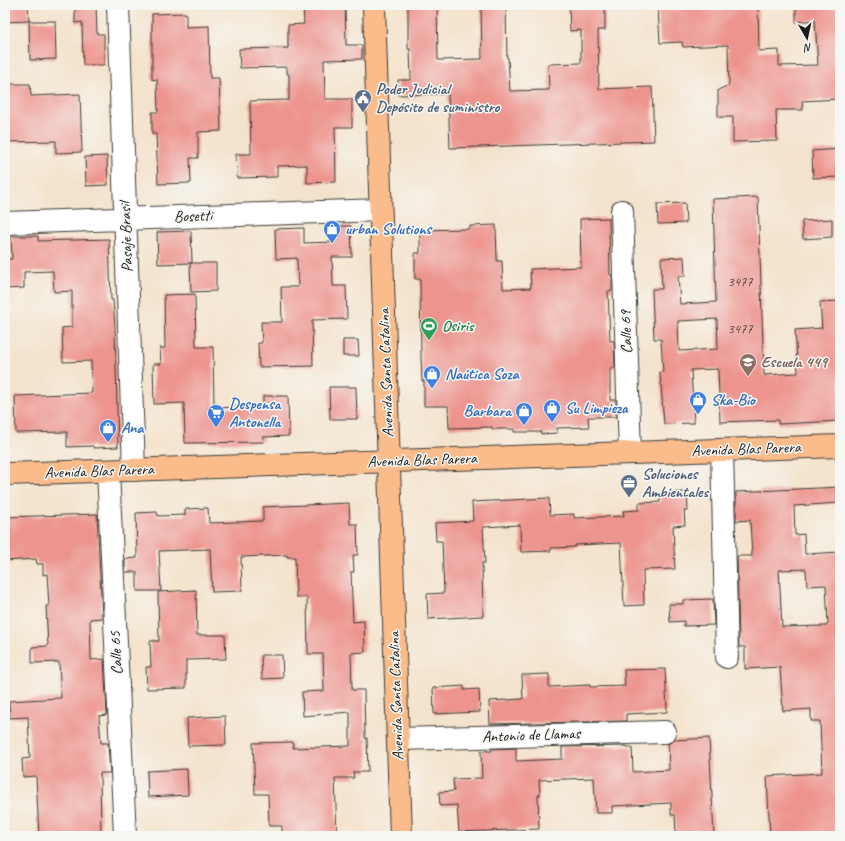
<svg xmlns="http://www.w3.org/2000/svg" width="845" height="841" viewBox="0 0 845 841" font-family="Caveat,sans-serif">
<rect width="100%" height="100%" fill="#f6f6f2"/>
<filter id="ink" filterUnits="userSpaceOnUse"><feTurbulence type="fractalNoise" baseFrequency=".025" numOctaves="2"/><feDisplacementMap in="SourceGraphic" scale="8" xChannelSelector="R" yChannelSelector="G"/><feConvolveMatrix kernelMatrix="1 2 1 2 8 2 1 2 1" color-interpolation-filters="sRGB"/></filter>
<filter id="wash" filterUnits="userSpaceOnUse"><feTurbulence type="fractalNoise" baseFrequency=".012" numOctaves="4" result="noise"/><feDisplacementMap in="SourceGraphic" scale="16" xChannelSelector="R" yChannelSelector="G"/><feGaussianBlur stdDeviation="0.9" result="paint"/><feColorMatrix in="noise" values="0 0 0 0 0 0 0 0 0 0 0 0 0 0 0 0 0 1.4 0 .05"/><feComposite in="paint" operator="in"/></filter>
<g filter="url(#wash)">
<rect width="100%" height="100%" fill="#f4e3cc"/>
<g id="blocks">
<!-- building -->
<path fill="#ed948e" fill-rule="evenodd" d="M5,5H28L29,21L5,22Z
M96,5L97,34H104V65H83L82,22L75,23V6Z
M303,5H345L346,45H362V59L324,60L325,99H352V127H335L336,182L307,183V165L277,166V177L237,178L236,154H251L250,101L289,100V74H287V67L240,68L239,49L288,48V25L304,24Z
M408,5H437L438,60L482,59L481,5H506L507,58H508L510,91L549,90L548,64L581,63V30L570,31L569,5H605V30H598L599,89L652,87L654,141L450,148L448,94L398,95V80H411L410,49H408Z
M703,5H758L759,51L779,50V66L818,65L815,20L796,22V5H840V99L802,101L803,110H776L777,141L733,142V117H718V90L729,85L728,45L683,47L682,42L660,43L658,8Z
M186,13V27L209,26L210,78H219L221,131L198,132V158H190L191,183L158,184L156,134H152V112H158L157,79L152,80V14Z
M29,21H55L56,59L30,60Z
M5,84H30L31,96L80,94L82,152L56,153V141L6,142Z
M840,149V177L813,178L812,151Z
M107,156L108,185L86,186L85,157Z
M758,197L764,375L798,373L795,330L822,328L820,302L840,301V421L778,424V420L720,422L718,369L691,370L694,423L664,424L660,372H663L661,339H654L652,289H662L661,258L684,257L685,276H678L680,304L716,302L713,199ZM717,319L718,349L679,351L678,321Z
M685,203L686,223L658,224L657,204Z
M609,218L610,275H612V291H608L610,341H614L615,368H610V400H616V417H588L589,427L557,428V433L541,434V432H514V429H492V427L449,428L448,406H424V381H422L421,356L420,279H415V253H420V230L470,229V226L496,225L497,261H502L503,289L531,288L530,269L581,267L580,219Z
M832,219V237L803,239L802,221Z
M334,226H351L352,257H332L333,286H346L347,319L312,320L313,366L259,367L258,343H262L261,322H282L281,287H298L297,258L276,259L275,229L304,228V243L334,242Z
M191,231L192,263L158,264L157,232Z
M11,236H38V241L109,239L111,300H113L115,326L118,447L94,448L93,446L67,447V432L16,433L15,396L92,393L91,361L63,362L62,328L72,327V291L54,292L53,271L24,272V288L5,289V259H12Z
M190,263H216V291L191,292Z
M195,294L196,347H213L214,408L263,406V396H288L289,436L263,437L264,442L185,443L184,403L154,404L153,364H161L160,348H165L164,295Z
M343,340H358L359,356H343Z
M329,387H356L357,419H330Z
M840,487V503L794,506L795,535L804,534L805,554L840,552V836H770L767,776L822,773L820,721H811V709L783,711L780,667L745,669V647H739L737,556H752L750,520L736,521V492ZM806,569L807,586L826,585L828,624L826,626L782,627L779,570Z
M687,492L688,511H684L685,525L673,526L675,569L643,570L644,605L624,606L621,543L575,545V547L551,548V551L521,552L520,525L483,527L485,563H482L483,616L428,619L427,594L444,593L442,541H436L435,523L473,521L472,502L549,498L550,515L574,514V518L624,516L623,511L639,510V503L660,502V493Z
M349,503L350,524H357L358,555H353L354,572H351L353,622L364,621L365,652L351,653L352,690H364L365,738H367L368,772H353L354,778H335L337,836H282V826H269L268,794H255L253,743L293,742V748L350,746V712L303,716L302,692L324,691L323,654H308L307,597H296L295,557H287V555L241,557L242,591L212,592L210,549L159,551L161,591H137V572H125V559L137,558L136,513L157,512L158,516L185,515V509L208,508L209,523L263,521V507Z
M97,514L102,618L90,619L91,660L104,659L107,715L99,716L101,743H108L110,773H100L101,836H39L36,776L23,777L22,759L30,758L28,717L10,718L9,701L61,698L59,662L32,663V647L48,646L46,606H49L47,574L43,575V564H37L36,559L5,561V517Z
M196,590L197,635H225L226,659L186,660V688L147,689L146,667H151L150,641H159L158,592Z
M713,599L714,625L684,626V621L670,622L669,604H683V600Z
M261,655H282L283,678L262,679Z
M665,669L667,712L626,714V721L490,724L489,701L523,699L522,675L549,674V687L590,685V687L625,686L624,670Z
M464,686V690L479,689L480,712L434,714L433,688Z
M225,716L226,745L188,746L187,718Z
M709,738L714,836H676L675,815H671V803L612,806V813H596L594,778L539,780L540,795H538L539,829L459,832L457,805L440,806L439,792L454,791L453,779L482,778L481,751H492L491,749L516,748V761L562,759V747L627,746V747H632L633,772L669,770L668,744L674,740Z
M187,769L188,795L148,797L147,771Z"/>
</g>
</g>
<g filter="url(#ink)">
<use href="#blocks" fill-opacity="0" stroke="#3c3a36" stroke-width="1"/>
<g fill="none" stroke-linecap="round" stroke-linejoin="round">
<defs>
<path id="minor" d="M118,5L134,470
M622,211L630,453
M5,223L380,210
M722,450L727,657
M108,471L125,836
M398,739L665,732"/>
<path id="major" d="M374,5L401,836
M5,474L840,446"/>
</defs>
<!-- minor casing -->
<use href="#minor" stroke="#3c3a36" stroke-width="24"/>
<!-- major casing -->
<use href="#major" stroke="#3c3a36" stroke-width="24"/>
<!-- minor -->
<use href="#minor" stroke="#fff" stroke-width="22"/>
<!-- major -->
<use href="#major" stroke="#fabc8b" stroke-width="22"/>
</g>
</g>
<!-- icons -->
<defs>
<symbol id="civic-pin" viewBox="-11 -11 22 30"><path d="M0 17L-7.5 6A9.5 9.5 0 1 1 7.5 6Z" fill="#5c6f8a" stroke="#f6f6f2"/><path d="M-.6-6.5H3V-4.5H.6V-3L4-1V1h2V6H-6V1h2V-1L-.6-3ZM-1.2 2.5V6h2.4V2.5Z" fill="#fff"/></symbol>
<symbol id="shop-pin" viewBox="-11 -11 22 30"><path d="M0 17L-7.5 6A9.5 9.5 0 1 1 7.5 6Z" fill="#3f7fe0" stroke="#f6f6f2"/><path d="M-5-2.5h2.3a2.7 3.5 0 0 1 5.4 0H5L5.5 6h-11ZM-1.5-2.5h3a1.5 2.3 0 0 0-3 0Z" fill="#fff"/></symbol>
<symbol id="stadium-pin" viewBox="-11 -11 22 30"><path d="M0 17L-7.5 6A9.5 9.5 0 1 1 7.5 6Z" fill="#2e9e5b" stroke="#f6f6f2"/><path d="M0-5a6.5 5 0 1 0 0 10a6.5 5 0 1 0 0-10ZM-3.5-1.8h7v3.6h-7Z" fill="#fff"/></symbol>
<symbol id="school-pin" viewBox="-11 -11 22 30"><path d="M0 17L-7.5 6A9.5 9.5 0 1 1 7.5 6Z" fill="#8d6e63" stroke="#f6f6f2"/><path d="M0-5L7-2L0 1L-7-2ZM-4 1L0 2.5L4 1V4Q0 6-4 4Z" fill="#fff"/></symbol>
<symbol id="supermarket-pin" viewBox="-11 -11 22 30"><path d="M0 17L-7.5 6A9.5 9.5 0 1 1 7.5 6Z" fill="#3f7fe0" stroke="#f6f6f2"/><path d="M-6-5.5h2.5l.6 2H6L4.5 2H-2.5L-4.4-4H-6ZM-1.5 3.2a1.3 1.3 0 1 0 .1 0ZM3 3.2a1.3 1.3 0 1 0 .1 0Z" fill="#fff"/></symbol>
<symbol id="office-pin" viewBox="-11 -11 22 30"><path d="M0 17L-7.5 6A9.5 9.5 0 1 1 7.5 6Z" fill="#5c6f8a" stroke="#f6f6f2"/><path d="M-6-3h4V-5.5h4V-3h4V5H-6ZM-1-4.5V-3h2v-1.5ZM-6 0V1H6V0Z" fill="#fff"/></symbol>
</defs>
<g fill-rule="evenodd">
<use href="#civic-pin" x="353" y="88" width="20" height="27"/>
<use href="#shop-pin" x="322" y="219" width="20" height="27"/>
<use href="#stadium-pin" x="419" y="316" width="20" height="27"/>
<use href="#school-pin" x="738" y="352" width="20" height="27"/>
<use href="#shop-pin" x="422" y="364" width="20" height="27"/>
<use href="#shop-pin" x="688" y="390" width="20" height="27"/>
<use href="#shop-pin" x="542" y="398" width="20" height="27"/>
<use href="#shop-pin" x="514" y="401" width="20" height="27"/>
<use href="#supermarket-pin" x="206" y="403" width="20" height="27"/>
<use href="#shop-pin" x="98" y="418" width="20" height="27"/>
<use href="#office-pin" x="619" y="473" width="20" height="27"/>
</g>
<g text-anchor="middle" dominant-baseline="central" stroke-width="3" stroke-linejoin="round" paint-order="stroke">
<!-- number labels -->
<g font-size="14" fill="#503a38">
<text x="740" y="281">3477</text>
<text x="740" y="328">3477</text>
</g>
<!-- service labels -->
<g font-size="16" font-weight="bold" fill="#4e5e75" stroke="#f6f6f2" text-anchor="start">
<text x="376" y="89">Poder Judicial<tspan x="376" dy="18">Depósito de suministro</tspan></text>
<text x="642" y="474">Soluciones<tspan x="642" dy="18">Ambientales</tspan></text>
</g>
<!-- street labels -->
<g font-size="16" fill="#1c1c1c" stroke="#f6f6f2">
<text transform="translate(193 216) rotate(-2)">Bosetti</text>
<text transform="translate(126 237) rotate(-92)">Pasaje Brasil</text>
<text transform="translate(626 332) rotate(-92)">Calle 69</text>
<text transform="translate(386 373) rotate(-92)">Avenida Santa Catalina</text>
<text transform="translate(746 449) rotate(-2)">Avenida Blas Parera</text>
<text transform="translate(422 460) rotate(-2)">Avenida Blas Parera</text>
<text transform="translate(99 471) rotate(-2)">Avenida Blas Parera</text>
<text transform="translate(116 653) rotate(-93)">Calle 65</text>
<text transform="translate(396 696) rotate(-92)">Avenida Santa Catalina</text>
<text transform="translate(531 735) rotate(-2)">Antonio de Llamas</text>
</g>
<!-- shop labels -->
<g font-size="16" font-weight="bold" fill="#366cbe" stroke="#f6f6f2" text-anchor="start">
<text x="345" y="229">urban Solutions</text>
<text x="445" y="374">Naútica Soza</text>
<text x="711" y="400">Ska-Bio</text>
<text x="229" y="404">Despensa<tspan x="229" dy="18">Antonella</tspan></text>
<text x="565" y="408">Su Limpieza</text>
<text x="511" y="411" text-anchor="end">Barbara</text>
<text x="121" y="428">Ana</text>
</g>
<!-- leisure labels -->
<g font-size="16" font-weight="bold" fill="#27864d" stroke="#f6f6f2" text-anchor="start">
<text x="442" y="326">Osiris</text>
</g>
<!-- education labels -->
<g font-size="16" font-weight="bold" fill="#785e54" stroke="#f6f6f2" text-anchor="start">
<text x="761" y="362">Escuela 449</text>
</g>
</g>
<!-- margin -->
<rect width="845" height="841" fill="none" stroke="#f6f6f2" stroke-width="20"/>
<!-- north arrow -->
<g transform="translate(807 38) rotate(171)" stroke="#f6f6f2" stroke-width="3" paint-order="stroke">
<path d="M0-3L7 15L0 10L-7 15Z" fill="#1c1c1c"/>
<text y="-6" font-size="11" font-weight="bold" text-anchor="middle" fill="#1c1c1c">N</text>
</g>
</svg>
